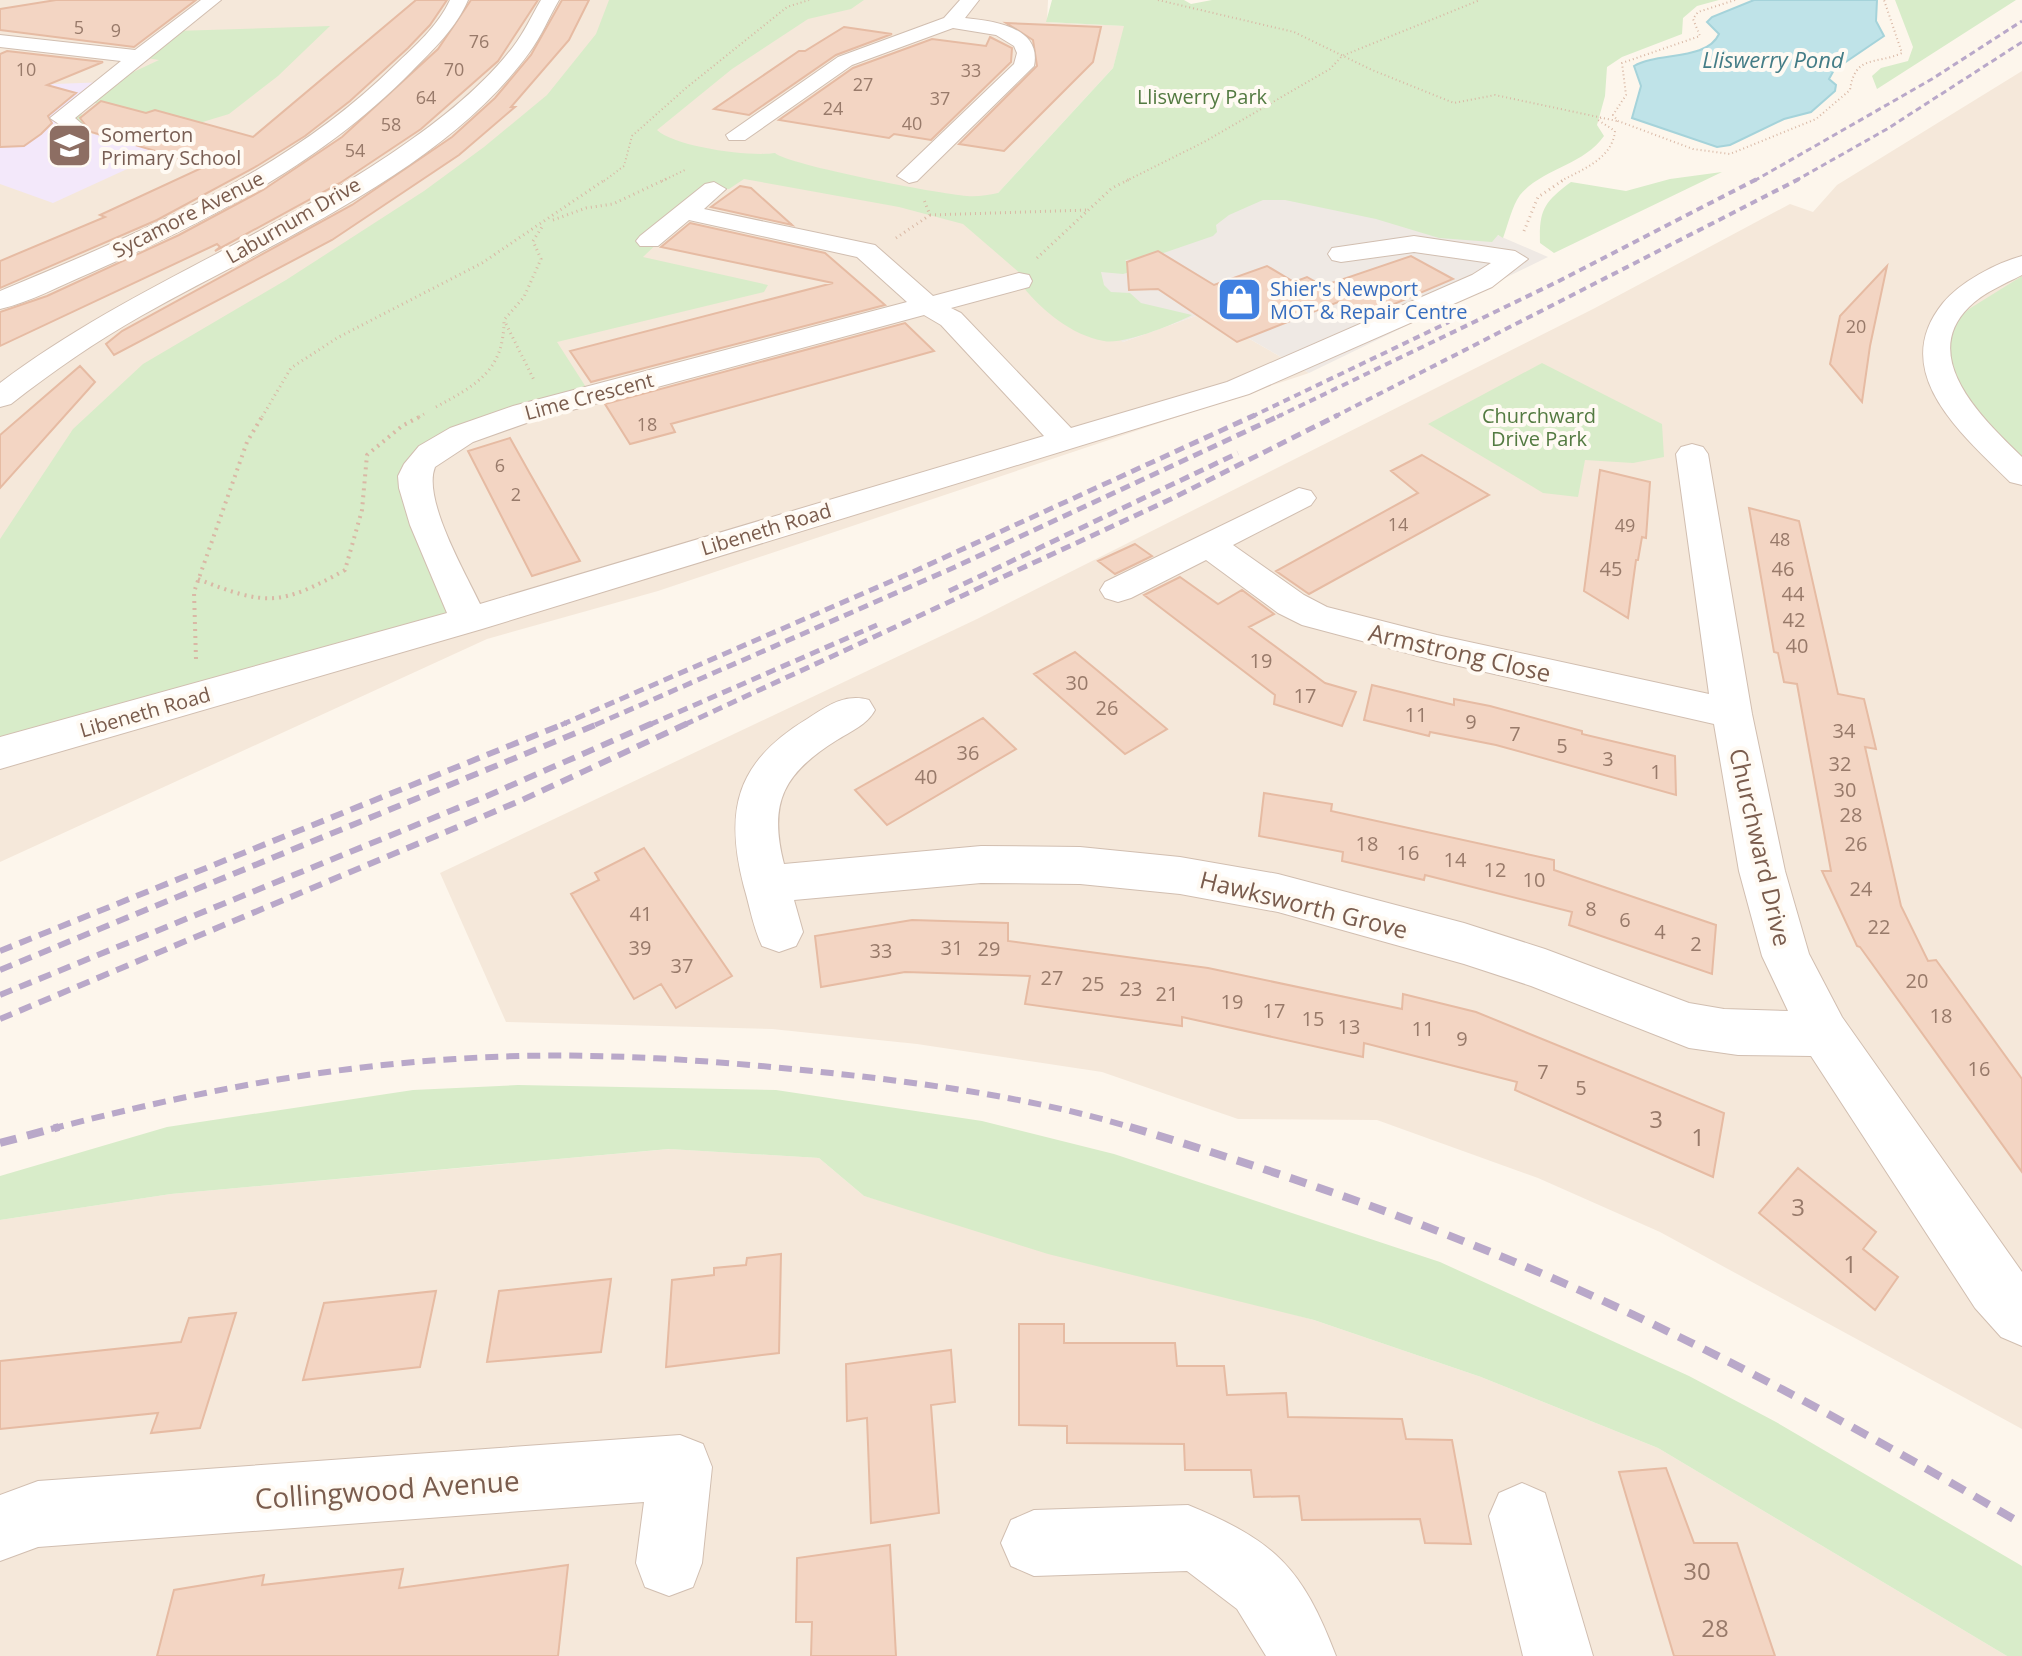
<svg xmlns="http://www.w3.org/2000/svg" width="2022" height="1656" viewBox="0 0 2022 1656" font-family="'Open Sans',sans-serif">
<rect width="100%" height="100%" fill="#fdf6ec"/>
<!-- residential -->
<path fill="#f5e8da" d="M0,0H1048L1047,22L1125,26L1113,68L998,193L1123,342L1204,313L1309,373L658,591L487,639L0,862Z
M2022,71V1429L1660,1232L1538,1178L1377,1120L1238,1119L1102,1072L917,1044L772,1029L506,1022L440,873L977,619L1595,308L1790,204L1813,212L1837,185Z
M670,1149L819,1158L864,1196L1314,1320L1481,1377L1658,1448L2007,1656H0V1220L171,1194Z"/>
<!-- industrial -->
<path fill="#efe9e4" d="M1236,182L1444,212L1548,257L1309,373L1204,313L1123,342L1034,285Z"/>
<!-- education -->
<path fill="#f3e8fa" d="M108,82L74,107L78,130L162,153L53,203L0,184V86Z"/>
<!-- green -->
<path fill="#d8ecc9" d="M609,0H864L851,9L808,19L732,69L657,130C675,147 750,157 775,153C788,165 940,194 967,196C977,197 988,195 998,193L1113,68L1124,26L1046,22L1052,0H1184L1191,4L1212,0H1719L1697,6L1683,18L1682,34L1622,57L1607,67L1605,96L1597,125L1604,136C1584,165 1543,168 1520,195C1512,206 1508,225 1503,238L1498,235L1492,242L1439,238L1376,219L1285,200H1263L1229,215L1216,225L1217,232L1213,236L1149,258L1125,260L1137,270L1123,274L1101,272L1104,285L1111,292L1130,293L1141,303L1192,315C1175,324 1123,345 1104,341C1071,335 1043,311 1023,287L1028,280L963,224L899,207L744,179L729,189H714L643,257L768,285L764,292L557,342L591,395L423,460L469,620L0,753V539L73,429L143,364L286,280L424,191L484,147L547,95L596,34Z
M1895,0H2016L1877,89L1872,76L1881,68L1908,61L1913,47Z
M330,26L278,76L229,114L196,124L155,110L138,115L95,103L73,112L114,124C91,133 82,133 61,118L112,82L159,60L140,57L175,31Z
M1722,172L1554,253L1540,243C1539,210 1544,202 1571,182L1626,191L1670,179Z
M2022,276V465L1955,385L1949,345L1958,319L1969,309Z
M1542,363L1662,424L1664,457L1633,463L1585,460L1578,497L1543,493L1428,424Z
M518,1085L776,1090L982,1121L1114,1154L1440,1262L1689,1376L1776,1422L2022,1566V1656H2007L1658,1448L1481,1377L1314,1320L1048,1254L864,1196L819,1158L669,1149L171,1194L0,1220V1176L167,1127L413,1090Z"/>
<!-- water -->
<path fill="#bfe3e8" stroke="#a5d3da" stroke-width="2" d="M1754,0H1877L1876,21L1884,36L1834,70L1829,79L1836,85L1835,91L1811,112L1784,119L1730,145L1717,147L1632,118L1641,86L1634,66C1657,52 1707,61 1719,34L1707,22L1712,17Z"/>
<!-- building -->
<path fill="#f3d5c3" stroke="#e6bba3" stroke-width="2" d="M56,0H196L134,47L0,30V9Z
M416,0H447L430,25L408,48L350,101L305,136L257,166L157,220L0,288V261L105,217L100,215L206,166L91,132L80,118L101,101L146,113L155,110L253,137Z
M471,0H538L498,61L421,129L340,183L215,251L220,247L217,244L0,346V312L47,296L179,235L263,190L342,137L438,49Z
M562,0H589L569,40L511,107H515L459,155L332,240L114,355L106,344L122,331L352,205L452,137L495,98L531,55Z
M1006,23L1101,27L1093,62L1004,151L959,144L1037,66L1033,40Z
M844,27L892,34L836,55L749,115L714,109L799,51H805Z
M990,37L1012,48L1011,62L931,140L894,134L889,138L779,120L853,68L932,39L986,46Z
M7,51L103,62L47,85L76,93L48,116L52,123L41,134L24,146L0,147V54Z
M740,186L751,188L792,225L711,207Z
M690,223L825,253L885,305L591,382L570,351L833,283L661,247Z
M1158,251L1214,285L1267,266L1294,282L1307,277L1323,286L1411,256L1453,279L1364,317L1338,302L1237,342L1158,289L1129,290L1127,262Z
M1887,266L1870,346L1862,402L1830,364L1840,316Z
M905,323L934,351L671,424L675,432L630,444L605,404Z
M80,366L95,382L0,488V435Z
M510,438L529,472L580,561L532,576L468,451Z
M1422,455L1489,495L1309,594L1276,571L1418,493L1391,471Z
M1600,470L1650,482L1646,538L1642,537L1638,560H1636L1628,618L1584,591Z
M1749,508L1799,521L1838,694L1864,699L1876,749L1865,747L1901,906L1928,961L1936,960L2022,1079V1172L1860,947L1857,946L1822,871H1831L1797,684L1784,682L1778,653L1774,652Z
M1135,544L1152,556L1115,574L1098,561Z
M1180,577L1218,604L1242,590L1274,614L1249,627L1325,683L1356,692L1342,726L1274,704L1275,695L1144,595Z
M1075,652L1104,676L1167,729L1125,754L1034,674Z
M1372,685L1454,705V699L1490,706L1582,731V734L1675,756L1676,795L1496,745L1430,732L1429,736L1364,720Z
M983,718L1016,749L887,825L855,790Z
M1264,793L1332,804L1331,811L1554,860V870L1716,925L1712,974L1569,925L1572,912L1425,875L1424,880L1342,861L1343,852L1259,836Z
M644,848L732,976L676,1008L661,984L634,999L571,894L599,880L595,873Z
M912,920L1008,923V941L1208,968L1402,1009L1403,994L1476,1012L1724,1113L1713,1177L1515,1090L1517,1082L1364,1043L1363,1057L1182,1017V1026L1025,1004L1030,976L905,972L821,987L815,936Z
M1798,1168L1876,1232L1863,1249L1898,1277L1875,1310L1759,1213Z
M781,1254L779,1353L666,1367L672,1280L714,1275V1268L746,1265L747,1258Z
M611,1279L601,1352L487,1362L499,1291Z
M436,1291L420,1367L303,1380L324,1303Z
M236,1313L200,1428L151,1433L158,1413L0,1429V1361L181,1342L189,1318Z
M1019,1324H1064V1343H1175L1177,1366H1224L1227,1395L1286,1393L1288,1417L1402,1419L1406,1439L1452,1440L1471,1544L1425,1543L1420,1519L1302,1520L1299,1496L1254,1497L1251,1470H1185L1184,1444L1067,1443V1426L1019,1425Z
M951,1350L955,1402L931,1405L939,1513L871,1523L867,1418L847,1421L846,1364Z
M1666,1468L1694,1543H1737L1775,1656H1674L1619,1472Z
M890,1545L896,1656H811L812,1622H796L797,1558Z
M568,1565L558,1656H157L174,1590L264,1575L262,1585L403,1569L399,1588Z"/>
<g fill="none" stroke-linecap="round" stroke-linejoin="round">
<defs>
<path id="minor" d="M201,0H221L75,118L89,130L78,137L50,118L121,61L0,47V35L135,50Z
M450,0H468C456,28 433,50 412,71C321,164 208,221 90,273C61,285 31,302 0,309V291C141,232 285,174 395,65C415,46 438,26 450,0Z
M541,0H559C549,17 541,37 529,53C442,173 268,244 141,316C95,342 52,372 11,404L0,407V383C120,292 264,239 389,155C434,125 480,90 513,47C524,33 532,15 541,0Z
M960,0H979L965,18C994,21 1042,27 1034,66L917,181L909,183L897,176L1014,64L1017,53L1014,46L996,35L953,28L852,65L745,140H729L726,135L838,57L944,18Z
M714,182L726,189L704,209L875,245L933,296L1019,273L1029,275L1032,281L1029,287L951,308L961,313L1071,428L1227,382L1472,275L1491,263L1414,252L1341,262L1332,260L1328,254L1332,248L1414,236L1515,251L1528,259L1492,287L1249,394L482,629L0,769V737L447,613L410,525L399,488L398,476L404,464L419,446L450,428L513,406L907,302L857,257L689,220L658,246H640L636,241L640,236L705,184ZM924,315L941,325L1044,436L480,604C466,574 422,499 435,467L473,442L535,420Z
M2022,256V275C2004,284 1983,293 1969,307C1917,358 1985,421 2022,457V485L2010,482C1962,434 1887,372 1943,303C1960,282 1996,263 2022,256Z
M1692,444L1703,447L1708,454L1752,714L1785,871L1809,954L1842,1017L2022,1272V1346L2001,1337L1975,1308L1811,1056L1738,1055L1689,1048L1531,986L1464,964L1278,912L1180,894L1080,884L981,883L794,900L803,932L796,946L779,952L762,946C753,927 750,907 744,887C724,810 736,762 807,719C827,706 845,693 869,700L875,710C867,725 851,731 837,740C784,773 768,802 784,864L981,846L1080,847L1180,857L1278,874L1464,923L1545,949L1689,1003L1724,1009L1788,1011L1762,956L1739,871L1714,724L1437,661L1302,625L1278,613L1206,560L1131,598L1118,602L1105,598L1100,590L1105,582L1299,488L1311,491L1316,498L1311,505L1233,545L1304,595L1327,607L1437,635L1709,694L1676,454L1681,447Z
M680,1435L703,1444L712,1467L702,1563L693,1587L669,1596L645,1587L636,1563L644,1502L38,1547L0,1561V1495L38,1481Z
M1522,1483L1545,1493L1593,1656H1523L1489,1516L1499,1493Z
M1188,1505C1275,1541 1302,1567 1336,1656H1266L1237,1609L1187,1571L1034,1576L1011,1566L1001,1543L1011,1520L1034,1510Z"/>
</defs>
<!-- minor casing -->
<use href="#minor" stroke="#d1beb0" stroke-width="2"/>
<!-- path-far2 -->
<path stroke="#d9b8a5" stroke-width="2" stroke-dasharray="1 3" stroke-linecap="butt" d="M1158,0L1294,32L1372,70L1454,103L1495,95L1617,121
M1735,0L1698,12L1693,19L1700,36L1622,63L1626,95L1613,115L1618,121L1693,149L1730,154L1816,119L1850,90C1855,54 1876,65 1902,53L1884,0
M604,181L624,166L632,136L686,88L787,7L809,0
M662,181L685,170
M1126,181L1204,142L1330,69L1342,56L1480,0
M1561,181C1583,169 1612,159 1615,131L1598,120L1602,117"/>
<!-- path-far1 -->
<path stroke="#d9b8a5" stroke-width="3" stroke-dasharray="1 4" stroke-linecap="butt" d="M930,215L1088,210
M553,220L586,208L613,204L666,179
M1524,231L1538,197L1565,179
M896,238L930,215L924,200
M1037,258L1112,188L1130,179
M506,324L534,380
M436,407C476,385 504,371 504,320L524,297L541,259L533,241L542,227
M262,417L291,368L337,338L482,263L606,179
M419,417L424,414"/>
<!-- path -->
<path stroke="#d9b8a5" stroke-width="4" stroke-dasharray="2 5" stroke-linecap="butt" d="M198,579C266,606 280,606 345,570L362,510L367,455L402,426L423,415
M196,659L194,592L247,442L263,415"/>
<!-- minor -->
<use href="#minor" fill="#fff" fill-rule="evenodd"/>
<!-- rail-far4 -->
<path stroke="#b9a8c9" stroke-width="3" stroke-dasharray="6 4" stroke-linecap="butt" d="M1754,181L1932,79L2022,21
M1795,181L1887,129L2022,42"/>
<!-- rail-far3 -->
<path stroke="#b9a8c9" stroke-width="4" stroke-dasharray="7 5" stroke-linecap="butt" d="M1251,417L1449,322
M1277,417L1557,282L1757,179
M1334,417L1799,179"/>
<!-- rail-far2 -->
<path stroke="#b9a8c9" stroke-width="5" stroke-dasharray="10 6" stroke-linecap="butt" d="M949,591L1238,453
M561,725L917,570L1255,415
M595,725L955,567L1281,415
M649,725L877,625
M684,725L1171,499L1338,415"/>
<!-- rail-far1 -->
<path stroke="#b9a8c9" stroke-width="6" stroke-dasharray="13 8" stroke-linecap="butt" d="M0,951L566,723
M0,970L600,723
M0,995L487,796L653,723
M0,1019L522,800L688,723
M51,1129C182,1095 319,1067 455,1059C583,1050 713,1060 840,1074C940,1085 1041,1100 1137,1129"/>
<!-- rail -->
<path stroke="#b9a8c9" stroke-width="8" stroke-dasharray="17 11" stroke-linecap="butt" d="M1130,1127C1246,1162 1361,1200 1473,1245C1664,1321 1845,1420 2022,1524
M0,1143L59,1127"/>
</g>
<!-- icons -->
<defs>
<symbol id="school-square" viewBox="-11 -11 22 22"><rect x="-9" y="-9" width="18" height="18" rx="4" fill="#8d6e63" stroke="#fffaf3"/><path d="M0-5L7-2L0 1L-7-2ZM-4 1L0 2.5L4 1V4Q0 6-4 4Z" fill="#fff"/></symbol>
<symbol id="shop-square" viewBox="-11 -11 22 22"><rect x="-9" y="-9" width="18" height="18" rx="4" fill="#3f7fe0" stroke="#fffaf3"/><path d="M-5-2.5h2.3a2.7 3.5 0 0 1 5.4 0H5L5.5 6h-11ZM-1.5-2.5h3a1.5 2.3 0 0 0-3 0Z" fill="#fff"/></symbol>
</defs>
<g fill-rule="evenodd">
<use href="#school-square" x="44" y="120" width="51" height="51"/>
<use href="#shop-square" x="1214" y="274" width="51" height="51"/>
</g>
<g text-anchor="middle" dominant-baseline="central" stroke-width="8" stroke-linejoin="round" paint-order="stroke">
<!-- far-number labels -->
<g font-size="18" fill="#987a6a">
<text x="79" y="27">5</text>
<text x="116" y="30">9</text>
<text x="479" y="41">76</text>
<text x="26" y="69">10</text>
<text x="454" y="69">70</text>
<text x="971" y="70">33</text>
<text x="863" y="84">27</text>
<text x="426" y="97">64</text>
<text x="940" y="98">37</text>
<text x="833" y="108">24</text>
<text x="912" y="123">40</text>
<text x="391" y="124">58</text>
<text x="355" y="150">54</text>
<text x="1856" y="326">20</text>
<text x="647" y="424">18</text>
<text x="500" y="465">6</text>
<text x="516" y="494">2</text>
<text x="1398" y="524">14</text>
<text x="1625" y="525">49</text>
<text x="1780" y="539">48</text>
</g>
<!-- far-park labels -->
<g font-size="20" fill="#537a41" stroke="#fffaf3">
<text x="1202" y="96">Lliswerry Park</text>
<text x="1539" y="415">Churchward<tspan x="1539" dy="23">Drive Park</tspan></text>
</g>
<!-- far-education labels -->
<g font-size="20" fill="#785e54" stroke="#fffaf3" text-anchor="start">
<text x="101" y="134">Somerton<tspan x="101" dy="23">Primary School</tspan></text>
</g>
<!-- far-street labels -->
<g font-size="20" fill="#7a5c4d" stroke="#fffaf3">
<text transform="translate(188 214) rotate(-27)">Sycamore Avenue</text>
<text transform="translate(293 220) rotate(-30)">Laburnum Drive</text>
<text transform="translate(589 396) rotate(-15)">Lime Crescent</text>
<text transform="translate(766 529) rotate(-17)">Libeneth Road</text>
<text transform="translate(145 712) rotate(-16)">Libeneth Road</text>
</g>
<!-- far-shop labels -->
<g font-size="20" fill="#366cbe" stroke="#fffaf3" text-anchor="start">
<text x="1270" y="288">Shier's Newport<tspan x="1270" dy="23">MOT &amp; Repair Centre</tspan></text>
</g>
<!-- number labels -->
<g font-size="20" fill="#987a6a">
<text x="1611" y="568">45</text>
<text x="1783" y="568">46</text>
<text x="1793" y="593">44</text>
<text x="1794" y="619">42</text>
<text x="1797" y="645">40</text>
<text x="1261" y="660">19</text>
<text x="1077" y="682">30</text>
<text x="1305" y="695">17</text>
<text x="1107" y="707">26</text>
<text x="1416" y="714">11</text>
<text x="1471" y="721">9</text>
<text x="1844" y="730">34</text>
<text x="1515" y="733">7</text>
<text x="1562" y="745">5</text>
<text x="968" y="752">36</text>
<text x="1608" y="758">3</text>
<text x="1840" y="763">32</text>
<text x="1656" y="771">1</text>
<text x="926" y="776">40</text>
<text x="1845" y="789">30</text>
<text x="1851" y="814">28</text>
<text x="1367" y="843">18</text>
<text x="1856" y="843">26</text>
<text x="1408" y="852">16</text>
<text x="1455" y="859">14</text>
<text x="1495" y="869">12</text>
<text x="1534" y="879">10</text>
<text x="1861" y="888">24</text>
<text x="1591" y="908">8</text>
<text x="641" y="913">41</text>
<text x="1625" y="919">6</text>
<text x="1879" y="926">22</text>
<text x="1660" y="931">4</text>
<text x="1696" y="943">2</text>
<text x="640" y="947">39</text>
<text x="952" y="947">31</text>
<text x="989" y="948">29</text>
<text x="881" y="950">33</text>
<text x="682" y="965">37</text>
<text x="1052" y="977">27</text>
<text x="1917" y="980">20</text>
<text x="1093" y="983">25</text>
<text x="1131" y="988">23</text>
<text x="1167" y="993">21</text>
<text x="1232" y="1001">19</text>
<text x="1274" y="1010">17</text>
<text x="1941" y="1015">18</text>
<text x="1313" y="1018">15</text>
<text x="1349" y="1026">13</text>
<text x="1423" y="1028">11</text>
<text x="1462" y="1038">9</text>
<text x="1979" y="1068">16</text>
<text x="1543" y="1071">7</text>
<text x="1581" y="1087">5</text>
</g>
<!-- far-water labels -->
<g font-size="22" font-style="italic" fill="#437c86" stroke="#fffaf3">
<text x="1773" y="59">Lliswerry Pond</text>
</g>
<!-- street labels -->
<g font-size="24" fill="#7a5c4d" stroke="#fffaf3">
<text transform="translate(1460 652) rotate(13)">Armstrong Close</text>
<text transform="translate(1761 847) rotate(77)">Churchward Drive</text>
<text transform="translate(1304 904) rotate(14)">Hawksworth Grove</text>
</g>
<!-- near-number labels -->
<g font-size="24" fill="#987a6a">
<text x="1656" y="1118">3</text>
<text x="1698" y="1136">1</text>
<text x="1798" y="1206">3</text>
<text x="1850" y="1263">1</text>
<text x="1697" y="1570">30</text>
<text x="1715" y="1627">28</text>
</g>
<!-- near-street labels -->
<g font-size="28" fill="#7a5c4d" stroke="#fffaf3">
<text transform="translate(387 1489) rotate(-4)">Collingwood Avenue</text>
</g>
</g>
</svg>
